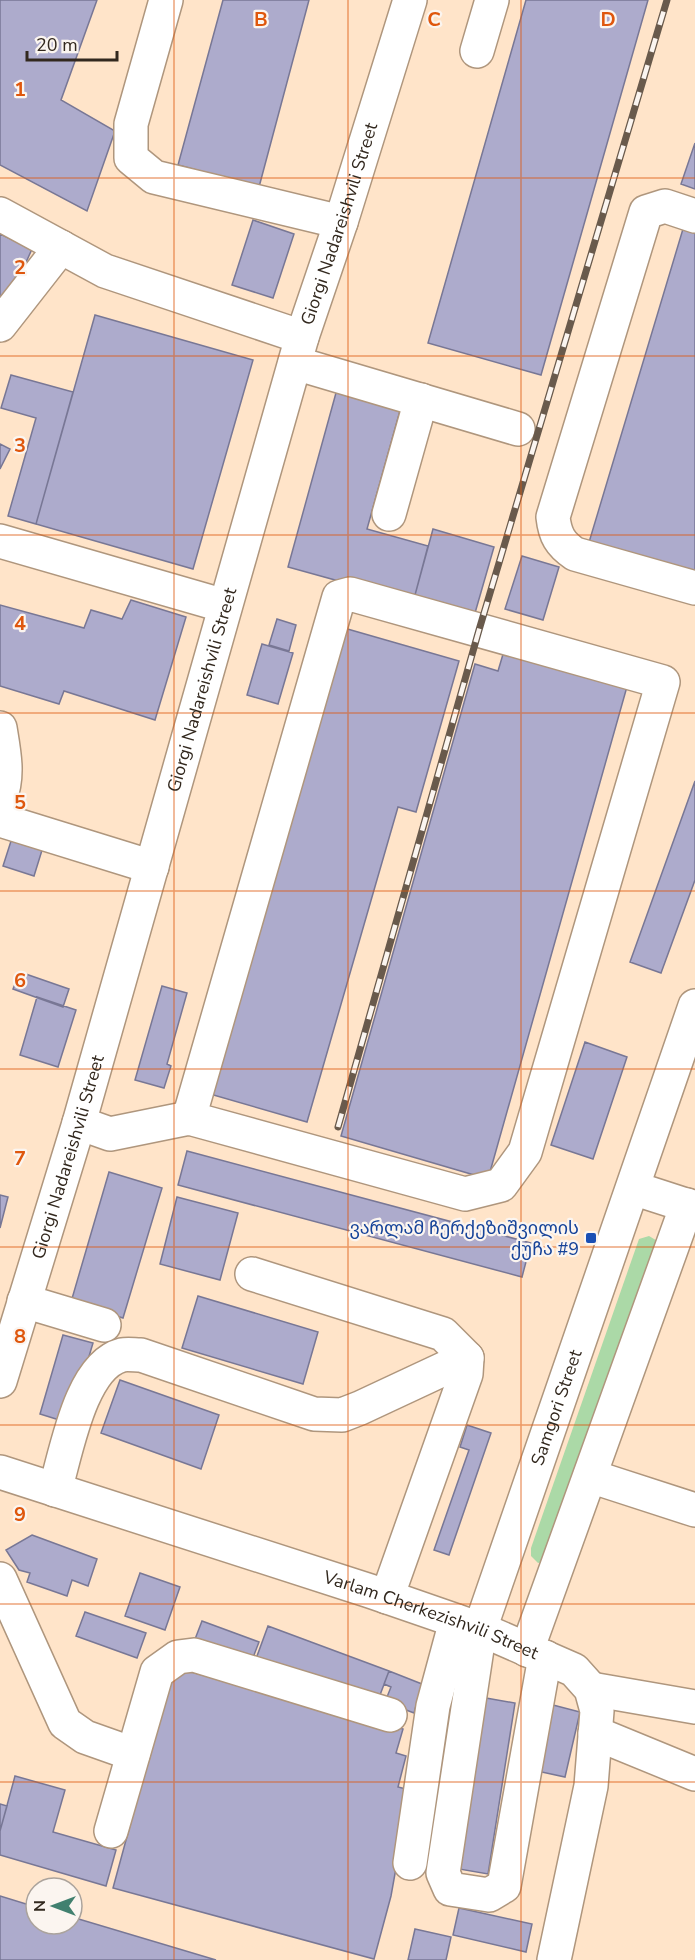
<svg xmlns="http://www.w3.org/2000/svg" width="695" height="1960" viewBox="0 0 695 1960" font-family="'Nunito Sans','Noto Sans Georgian',sans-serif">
<rect width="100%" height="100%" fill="#ffe4c9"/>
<!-- green -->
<path fill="#abd9a7" d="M649,1236L659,1242L545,1561L538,1563L531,1556V1548L639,1239Z"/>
<!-- building -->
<path fill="#adabcc" stroke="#787795" stroke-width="1.5" d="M0,0H97L61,100L115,131L87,211L0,165Z
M223,0H309L259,187L178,165Z
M526,0H648L541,375L428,343Z
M695,143V189L681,184Z
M253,220L294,234L273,298L232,285Z
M683,229L695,233V579L587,549Z
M0,234L32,249L6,307L0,304Z
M95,315L253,360L193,569L36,524Z
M11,375L73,392L36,524L8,516L36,418L1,408Z
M339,382L403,400L367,529L428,546L415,595L348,577L346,583L288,567Z
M0,444L10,449L0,469Z
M433,529L494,547L475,613L415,595Z
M522,556L559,567L543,620L505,609Z
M131,600L186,617L155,720L64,691L59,704L0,686V605L84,628L91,610L122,619Z
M277,619L296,625L289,651L269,645Z
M344,628L459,661L416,812L398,807L307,1122L210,1094Z
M507,641L630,676L488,1179L341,1136L475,664L498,671Z
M262,644L293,653L278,704L247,695Z
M695,781V880L661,973L630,962Z
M12,838L43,847L34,876L3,866Z
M20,972L69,989L63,1007L13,989Z
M162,986L187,993L167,1064L171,1066L164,1088L135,1080Z
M37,997L76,1010L58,1067L20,1055Z
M585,1042L627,1057L593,1159L551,1145Z
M187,1151L531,1243L522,1277L178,1185Z
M109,1172L162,1188L123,1318L71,1302Z
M0,1195L8,1197L0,1228Z
M177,1197L238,1213L220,1280L160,1264Z
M198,1296L318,1332L303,1384L182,1348Z
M63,1335L93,1343L69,1423L40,1414Z
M120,1380L219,1415L201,1469L101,1433Z
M467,1425L491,1433L449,1555L434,1550L469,1450L460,1447Z
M32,1535L97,1559L88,1586L72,1580L67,1596L27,1582L30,1573L19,1570L6,1550Z
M140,1573L180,1587L165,1630L125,1616Z
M85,1612L146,1633L137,1658L76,1636Z
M202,1621L259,1642L249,1668L192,1647Z
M268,1626L389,1671L377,1703L253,1667Z
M173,1667L403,1729L396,1753L406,1756L398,1787L410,1790L391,1896L374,1959L113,1888Z
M389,1671L422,1684L414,1713L385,1702L391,1687L384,1684Z
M486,1698L515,1703L488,1874L459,1869Z
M553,1705L580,1712L565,1777L537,1771Z
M15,1776L65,1790L53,1832L116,1850L106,1886L0,1855V1831Z
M0,1804L7,1806L0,1831Z
M0,1896L36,1907V1924H72V1917L216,1960H0Z
M459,1908L532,1924L526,1952L453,1935Z
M415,1929L451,1937L446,1960H408Z"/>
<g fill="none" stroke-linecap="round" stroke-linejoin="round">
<defs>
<g id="minor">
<path d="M166,0L131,124V158L154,177L341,222"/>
<path d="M477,51L492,0"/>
<path d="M0,214L105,271L302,337"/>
<path d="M695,216L665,206L646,212L553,517C555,535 560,544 575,554L695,588"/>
<path d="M0,325L61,247"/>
<path d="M295,363L518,429"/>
<path d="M389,514L421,400"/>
<path d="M0,541L225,606"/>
<path d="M0,728C4,752 9,776 0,798"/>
<path d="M0,820L152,867"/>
<path d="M79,1123L110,1134L189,1118L465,1194L501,1185L525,1152L663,682L350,594L339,597L189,1118"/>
<path d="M633,1188L695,1208"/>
<path d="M252,1274L443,1334L467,1358L466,1374L387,1597"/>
<path d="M24,1301L104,1325"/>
<path id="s1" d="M0,1381L79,1123L302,337L341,222L410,0"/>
<path id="s2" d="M0,1472L370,1591L480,1629L574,1670L591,1689L597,1711L591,1786L554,1960"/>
<path d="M590,1476L695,1510"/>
<path d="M55,1490C66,1454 80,1366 122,1355C127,1354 135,1355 141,1355L314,1414L342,1415L360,1408L467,1358"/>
<path d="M0,1579L65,1723L85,1737L133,1754"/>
<path d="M527,1650L687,1205"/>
<path id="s3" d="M545,1657L504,1886L489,1895L450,1889L443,1873L480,1629L695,1006"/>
<path d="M591,1689L695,1707"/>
<path d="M595,1733L695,1774"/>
<path d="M111,1831L157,1672L178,1657L194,1655L390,1715"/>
<path d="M410,1863L433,1706L456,1621"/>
</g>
</defs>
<!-- minor casing -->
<use href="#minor" stroke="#af967d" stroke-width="36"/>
<!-- minor -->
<use href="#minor" stroke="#fff" stroke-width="33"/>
<defs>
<path id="rail" d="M338,1127L479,630L667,0"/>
</defs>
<!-- rail casing -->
<use href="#rail" stroke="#695a4c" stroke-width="7"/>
<!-- rail -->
<use href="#rail" stroke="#fbf5f0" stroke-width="4.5" stroke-dasharray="14" stroke-linecap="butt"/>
</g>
<!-- grid -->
<path fill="none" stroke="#df570d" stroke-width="1.5" stroke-opacity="0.55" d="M174,0V1960M348,0V1960M521,0V1960M0,178H695M0,356H695M0,535H695M0,713H695M0,891H695M0,1069H695M0,1247H695M0,1425H695M0,1604H695M0,1782H695"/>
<!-- markers -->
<rect fill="#1a4fb4" stroke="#fbf5f0" stroke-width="2" x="585" y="1232" width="12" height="12" rx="3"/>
<g text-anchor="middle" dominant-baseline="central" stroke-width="4.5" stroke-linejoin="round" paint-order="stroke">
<!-- street labels -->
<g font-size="18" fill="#32281e" stroke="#fbf5f0">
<text stroke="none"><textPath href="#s1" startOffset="1206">Giorgi Nadareishvili Street</textPath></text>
<text stroke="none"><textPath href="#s1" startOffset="720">Giorgi Nadareishvili Street</textPath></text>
<text stroke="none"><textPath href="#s1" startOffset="234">Giorgi Nadareishvili Street</textPath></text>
<text stroke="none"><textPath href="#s3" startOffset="788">Samgori Street</textPath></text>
<text stroke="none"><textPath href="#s2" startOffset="454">Varlam Cherkezishvili Street</textPath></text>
</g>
<!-- transit labels -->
<g font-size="18" fill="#164399" stroke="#fbf5f0" text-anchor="end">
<text x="579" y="1228">ვარლამ ჩერქეზიშვილის<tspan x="579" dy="21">ქუჩა #9</tspan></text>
</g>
</g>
<g font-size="20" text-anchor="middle" font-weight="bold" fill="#df570d" stroke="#fbf5f0" stroke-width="4.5" stroke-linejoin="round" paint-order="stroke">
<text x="261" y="26">B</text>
<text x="434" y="26">C</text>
<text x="608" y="26">D</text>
<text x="20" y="96">1</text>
<text x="20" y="274">2</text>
<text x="20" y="452">3</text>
<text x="20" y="630">4</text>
<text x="20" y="809">5</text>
<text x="20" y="987">6</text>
<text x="20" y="1165">7</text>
<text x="20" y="1343">8</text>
<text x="20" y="1521">9</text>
</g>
<!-- north arrow -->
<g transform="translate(54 1906) rotate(270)"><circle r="28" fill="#fbf5f0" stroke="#aba39c" stroke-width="1.5"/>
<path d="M0-4.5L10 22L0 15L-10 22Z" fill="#41806f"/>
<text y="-9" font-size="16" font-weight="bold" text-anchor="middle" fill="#32281e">N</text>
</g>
<!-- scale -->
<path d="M27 51v9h90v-9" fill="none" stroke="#32281e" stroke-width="3"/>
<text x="36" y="51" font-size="18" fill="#32281e" stroke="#fbf5f0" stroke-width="4.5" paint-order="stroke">20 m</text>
</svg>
